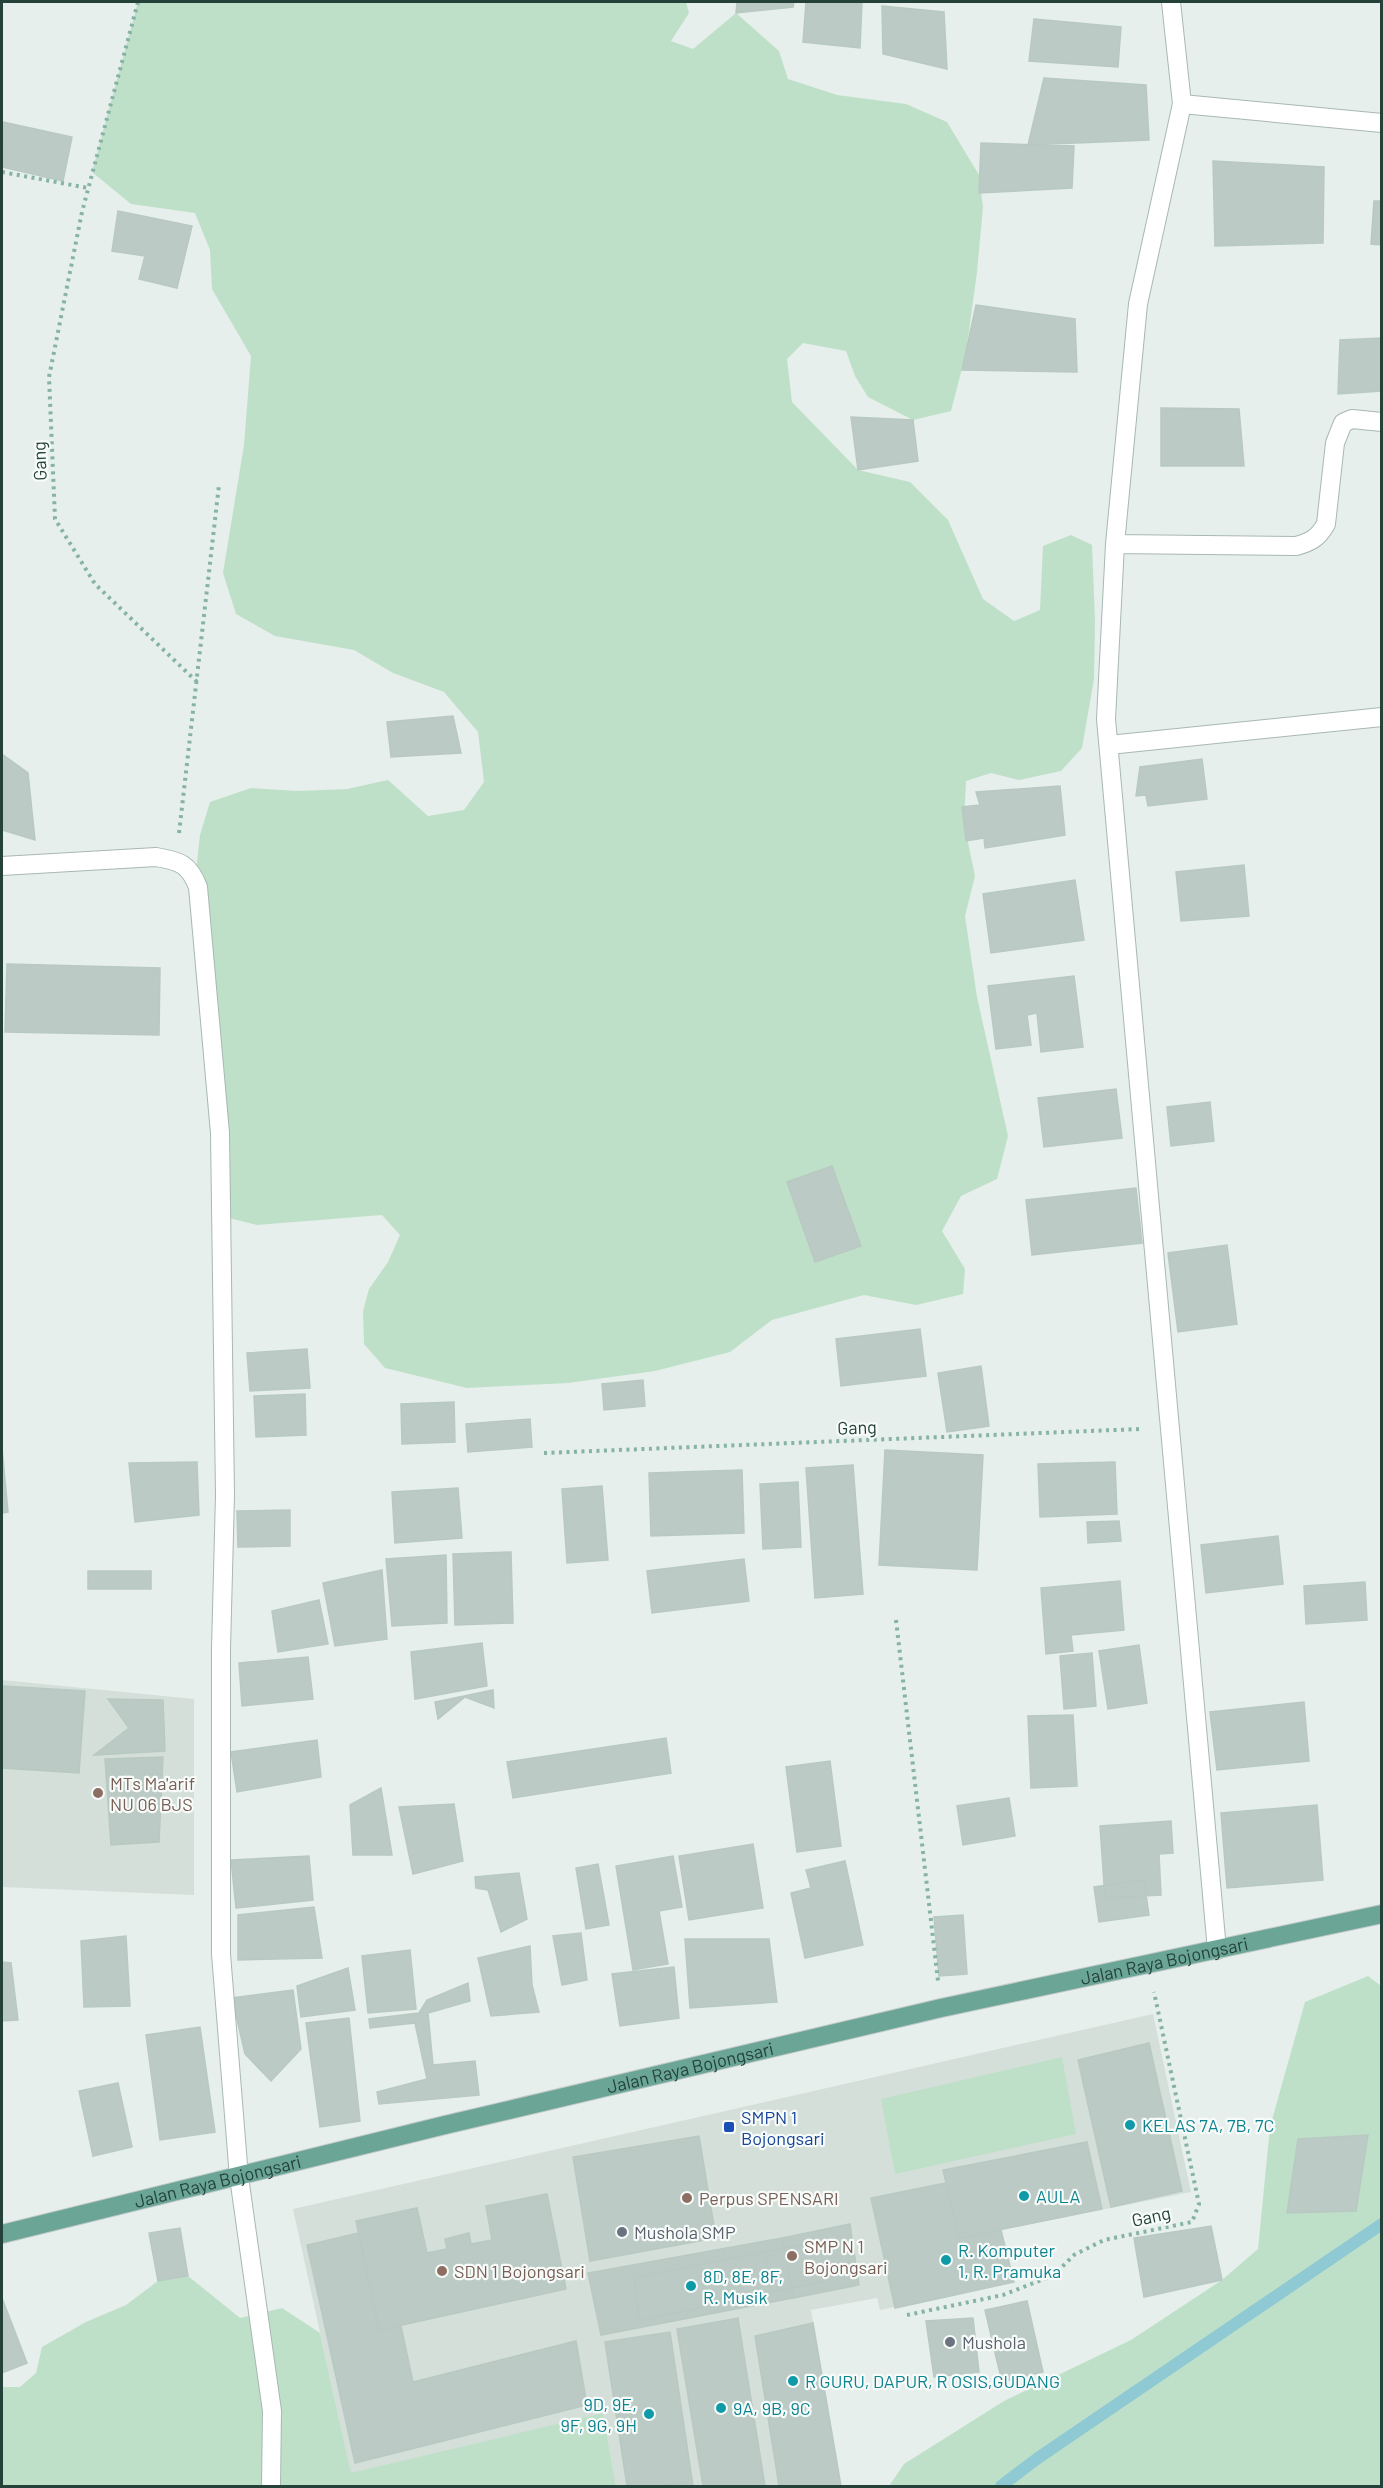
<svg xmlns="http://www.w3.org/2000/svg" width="1383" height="2488" viewBox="0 0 1383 2488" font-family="Barlow,sans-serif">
<rect width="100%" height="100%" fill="#e6efeb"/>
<!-- built -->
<path fill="#d4dfda" d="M2,1680L194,1699V1895L2,1887Z
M1153,2014L1191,2192L1001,2230L1014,2282L880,2310L877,2298L811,2310L841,2486H616L603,2413L351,2474L293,2209Z"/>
<!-- green -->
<path fill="#bfe0c8" d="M138,2H686L689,13L671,41L693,49L736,13L779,51L788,79L837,95L906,104L947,122L979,175L983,207L977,272L966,353L951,411L913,420L868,397L855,376L846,351L803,343L787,359L792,402L858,470L910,482L948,520L983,599L1014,621L1040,610L1043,546L1071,535L1092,545L1095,621L1094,679L1082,748L1061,771L1019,780L991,773L966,781L964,823L975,876L965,916L977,997L1008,1136L997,1179L961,1196L942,1231L965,1269L963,1294L916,1305L864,1295L772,1320L730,1352L655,1371L568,1383L467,1388L385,1368L364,1344L363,1311L369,1289L388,1262L400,1235L382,1215L257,1225L221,1216L195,880L200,835L210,802L251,788L298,791L347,789L388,780L428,816L464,810L484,782L478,732L444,692L393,673L354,650L275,636L236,614L223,573L244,445L251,356L212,289L210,250L195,213L131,204L92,172Z
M1368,1976L1381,1986V2486H889L904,2464L1004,2401L1131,2340L1222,2280L1258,2249L1270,2127L1305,2002Z
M1062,2057L1076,2134L895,2174L881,2099Z
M188,2276L240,2318L282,2308L320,2333L351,2473L603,2413L616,2486H2V2387H20L36,2373L42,2347L86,2322L126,2305L158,2281Z"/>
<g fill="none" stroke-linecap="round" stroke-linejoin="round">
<!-- stream -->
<path stroke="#8ec9d4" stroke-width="12" d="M1001,2486L1038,2458L1382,2224"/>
</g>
<!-- building -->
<path fill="#bbcac4" stroke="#b8c9c2" stroke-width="1.5" d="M737,2H794L793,7L736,13Z
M806,2H862L860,48L803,42Z
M882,6L944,12L947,69L883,54Z
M1034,19L1121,27L1118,67L1029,61Z
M1044,78L1146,85L1149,140L1028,145Z
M3,122L72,137L63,181L2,167Z
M981,143L1074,146L1072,188L979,193Z
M1213,161L1324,167L1323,243L1215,246Z
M1374,201H1382V245L1371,244Z
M118,211L192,226L177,288L139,279L145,256L112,251Z
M976,305L1075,319L1077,372L962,370Z
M1382,338V391L1338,394L1340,340Z
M1161,408L1239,409L1244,466H1161Z
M851,417L913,420L918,461L858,470Z
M453,716L461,753L391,757L387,722Z
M2,754L28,773L35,840L2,830Z
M1202,759L1207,799L1148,806L1146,795L1136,796L1140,767Z
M1060,786L1065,835L985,848L984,838L966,841L962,807L980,805L976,792Z
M1244,865L1249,916L1181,921L1176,872Z
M1075,880L1084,940L991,953L983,894Z
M7,964L160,968L159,1035L5,1032Z
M1074,976L1083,1047L1041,1052L1037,1013L1027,1015L1031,1045L996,1049L988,986Z
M1116,1089L1122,1138L1044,1147L1038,1098Z
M1210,1102L1214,1141L1171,1146L1167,1107Z
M832,1166L861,1246L815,1262L787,1182Z
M1136,1188L1142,1243L1032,1255L1026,1200Z
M1227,1245L1237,1324L1178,1332L1168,1253Z
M920,1329L926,1376L841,1386L836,1339Z
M307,1349L310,1388L250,1391L247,1353Z
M981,1366L989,1426L947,1432L938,1373Z
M643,1380L645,1406L604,1410L602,1384Z
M305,1394L306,1435L256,1437L254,1396Z
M454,1402L455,1442L402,1444L401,1404Z
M530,1419L532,1447L468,1452L466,1424Z
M2,1448L8,1512L2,1513Z
M885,1450L983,1455L977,1570L879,1565Z
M197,1462L199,1515L135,1522L129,1463Z
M1115,1462L1117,1514L1040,1517L1038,1464Z
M853,1465L863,1594L815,1598L806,1468Z
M742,1470L744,1533L651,1536L649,1473Z
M798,1482L801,1547L763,1549L760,1484Z
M602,1486L608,1560L567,1563L562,1489Z
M458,1488L462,1538L395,1543L392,1492Z
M290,1510V1546L238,1547L237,1511Z
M1119,1521L1121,1541L1088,1543L1087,1522Z
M1278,1536L1283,1584L1206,1593L1201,1545Z
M511,1552L513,1623L455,1625L453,1554Z
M446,1555L447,1623L392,1626L386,1559Z
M744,1559L749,1601L652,1613L647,1571Z
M382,1570L387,1639L335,1646L323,1583Z
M88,1571H151V1589H88Z
M1120,1581L1124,1630L1071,1635L1073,1651L1046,1654L1041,1588Z
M1365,1582L1367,1620L1306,1624L1304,1586Z
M319,1600L328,1644L278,1652L272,1611Z
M482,1643L487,1686L415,1699L411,1652Z
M1139,1645L1147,1703L1108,1709L1099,1651Z
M1092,1653L1096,1706L1064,1709L1060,1656Z
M308,1657L313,1699L242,1706L239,1663Z
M2,1686L85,1691L79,1773L2,1768Z
M493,1690L494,1708L465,1697L438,1719L435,1702Z
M108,1699L163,1700L165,1751L94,1755L129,1728Z
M1304,1702L1309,1761L1217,1770L1210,1712Z
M1073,1715L1077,1786L1031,1788L1028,1716Z
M666,1738L671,1773L513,1798L507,1762Z
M317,1740L321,1777L237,1792L231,1752Z
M163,1757L159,1842L111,1845L105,1759Z
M830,1761L841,1846L797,1852L786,1767Z
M381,1788L392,1855H353L350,1805Z
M1009,1798L1015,1836L963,1845L957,1806Z
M454,1804L463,1861L413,1874L399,1807Z
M1317,1805L1323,1880L1227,1888L1221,1813Z
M1171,1821L1173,1853L1159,1854L1161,1895L1105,1898L1100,1826Z
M753,1844L763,1908L689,1920L679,1856Z
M309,1856L313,1900L236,1908L231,1860Z
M673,1856L682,1907L659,1911L668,1964L633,1970L616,1866Z
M845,1861L863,1945L805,1958L791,1893L811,1888L806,1870Z
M598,1864L609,1925L586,1929L576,1868Z
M519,1873L527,1919L501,1932L488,1890L476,1888L475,1877Z
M1144,1880L1149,1915L1099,1922L1094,1887Z
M314,1907L322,1958L238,1960V1915Z
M963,1915L967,1974L939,1976L934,1917Z
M581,1933L587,1980L562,1985L553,1936Z
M126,1936L130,2006L84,2007L81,1941Z
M685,1939H769L777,2002L690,2008Z
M530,1946L532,1985L539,2012L491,2016L478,1958Z
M410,1950L416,2009L368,2013L362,1956Z
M2,1962L11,1963L18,2020L2,2021Z
M674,1967L679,2018L620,2026L612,1974Z
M348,1968L355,2010L301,2017L297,1986Z
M468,1983L470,2001L428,2013L433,2065L475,2061L479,2095L379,2104L377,2092L427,2079L415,2023L370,2028L369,2019L419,2013L427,2000Z
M293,1990L301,2049L271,2081L245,2054L232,1998Z
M349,2018L360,2121L320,2127L306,2023Z
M200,2027L215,2132L160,2140L146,2035Z
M1149,2043L1182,2191L1111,2207L1078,2060Z
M118,2083L132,2147L93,2156L79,2091Z
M1368,2135L1356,2211L1287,2213L1298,2139Z
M699,2136L716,2238L590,2261L573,2157Z
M1087,2142L1102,2209L959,2238L943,2170Z
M946,2183L959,2238L1001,2230L1014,2282L895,2308L871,2198Z
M547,2194L566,2289L379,2330L356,2221L417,2208L427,2253L447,2249L445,2239L469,2233L471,2244L492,2240L486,2206Z
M850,2224L859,2285L793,2298L782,2238Z
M1211,2226L1222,2280L1144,2297L1134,2238Z
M180,2228L188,2276L158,2281L149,2233Z
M359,2233L379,2330L401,2326L413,2382L576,2341L587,2405L355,2463L307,2245Z
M782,2238L793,2298L601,2335L588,2273Z
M819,2241L827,2281L771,2292L765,2252Z
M765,2252L771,2292L639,2321L634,2277Z
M2,2298L27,2363L2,2373Z
M1027,2301L1043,2372L1002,2382L985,2310Z
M738,2318L765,2486H703L677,2329Z
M973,2318L979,2372L934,2377L926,2321Z
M813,2323L841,2486H779L755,2336Z
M670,2332L693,2486H627L605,2342Z
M684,2483L685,2486H659Z"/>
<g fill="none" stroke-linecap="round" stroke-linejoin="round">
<defs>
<path id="street" d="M1171,2L1182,104L1138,304L1115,544L1106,719L1217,1950
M1182,104L1382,123
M1115,544L1296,546C1311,542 1318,538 1326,524L1335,443L1343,423L1352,419L1382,422
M1109,745L1382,717
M2,866L156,857C180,861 189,864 198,887L220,1133L225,1495L221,1649V1954L239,2177L272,2411L271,2486"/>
<g id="primary">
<path id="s1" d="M2,2234L445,2125L941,2008L1382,1914"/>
</g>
</defs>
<!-- street casing -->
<use href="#street" stroke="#a8b8b2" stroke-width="20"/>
<!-- primary casing -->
<use href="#primary" stroke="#c2cac8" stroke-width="20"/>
<!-- path -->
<path stroke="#86b3a5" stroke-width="4" stroke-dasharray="3 4.5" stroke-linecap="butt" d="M138,2L82,212L49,377L55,519L95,584L197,682
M2,172L88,188
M179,833L219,485
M544,1453L1140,1429
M896,1620L938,1981
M907,2315L1003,2295L1054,2275L1074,2255L1104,2240L1192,2222L1199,2204L1154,1992"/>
<!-- street -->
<use href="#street" stroke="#fff" stroke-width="18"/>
<!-- primary -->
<use href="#primary" stroke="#6aa596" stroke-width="18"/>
</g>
<!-- markers -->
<g fill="#8d6e63" stroke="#f7fbf9" stroke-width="2">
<circle cx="98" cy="1793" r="6"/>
<circle cx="687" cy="2198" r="6"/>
<circle cx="792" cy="2256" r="6"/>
<circle cx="442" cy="2271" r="6"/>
</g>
<g fill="#0f9aa8" stroke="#f7fbf9" stroke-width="2">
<circle cx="1130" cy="2125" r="6"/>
<circle cx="1024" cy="2196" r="6"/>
<circle cx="946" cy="2260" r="6"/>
<circle cx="691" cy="2286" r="6"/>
<circle cx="793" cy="2381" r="6"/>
<circle cx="721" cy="2408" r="6"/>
<circle cx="649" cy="2414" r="6"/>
</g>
<rect fill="#1a4fb4" stroke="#f7fbf9" stroke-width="2" x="723" y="2121" width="12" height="12" rx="3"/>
<g fill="#6b7280" stroke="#f7fbf9" stroke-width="2">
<circle cx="622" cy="2232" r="6"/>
<circle cx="950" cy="2342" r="6"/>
</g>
<g text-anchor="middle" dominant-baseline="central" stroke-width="4.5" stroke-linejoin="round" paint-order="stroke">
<!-- street labels -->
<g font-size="18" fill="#24423a" stroke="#f7fbf9">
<text transform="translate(39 461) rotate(-92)">Gang</text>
<text transform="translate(857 1427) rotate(-2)">Gang</text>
<text stroke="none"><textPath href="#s1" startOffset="1194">Jalan Raya Bojongsari</textPath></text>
<text stroke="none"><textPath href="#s1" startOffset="708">Jalan Raya Bojongsari</textPath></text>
<text stroke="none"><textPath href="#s1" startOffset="222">Jalan Raya Bojongsari</textPath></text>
<text transform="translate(1151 2216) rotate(-12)">Gang</text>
</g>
<!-- education labels -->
<g font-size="18" fill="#785e54" stroke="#f7fbf9" text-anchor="start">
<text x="110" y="1783">MTs Ma'arif<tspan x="110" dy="21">NU 06 BJS</tspan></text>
<text x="699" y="2198">Perpus SPENSARI</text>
<text x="804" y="2246">SMP N 1<tspan x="804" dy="21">Bojongsari</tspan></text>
<text x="454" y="2271">SDN 1 Bojongsari</text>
</g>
<!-- transit labels -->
<g font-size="18" fill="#164399" stroke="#f7fbf9" text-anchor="start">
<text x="741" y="2117">SMPN 1<tspan x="741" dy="21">Bojongsari</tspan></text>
</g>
<!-- culture labels -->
<g font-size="18" fill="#0d838f" stroke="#f7fbf9" text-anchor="start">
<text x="1142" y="2125">KELAS 7A, 7B, 7C</text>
<text x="1036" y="2196">AULA</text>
<text x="958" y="2250">R. Komputer<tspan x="958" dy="21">1, R. Pramuka</tspan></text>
<text x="703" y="2276">8D, 8E, 8F,<tspan x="703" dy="21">R. Musik</tspan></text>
<text x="805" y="2381">R GURU, DAPUR, R OSIS,GUDANG</text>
<text x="637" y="2404" text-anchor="end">9D, 9E,<tspan x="637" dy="21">9F, 9G, 9H</tspan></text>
<text x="733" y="2408">9A, 9B, 9C</text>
</g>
<!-- worship labels -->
<g font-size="18" fill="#5b616d" stroke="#f7fbf9" text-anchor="start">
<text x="634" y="2232">Mushola SMP</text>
<text x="962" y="2342">Mushola</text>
</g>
</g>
<!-- border -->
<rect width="1383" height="2488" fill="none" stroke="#24423a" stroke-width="6"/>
</svg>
